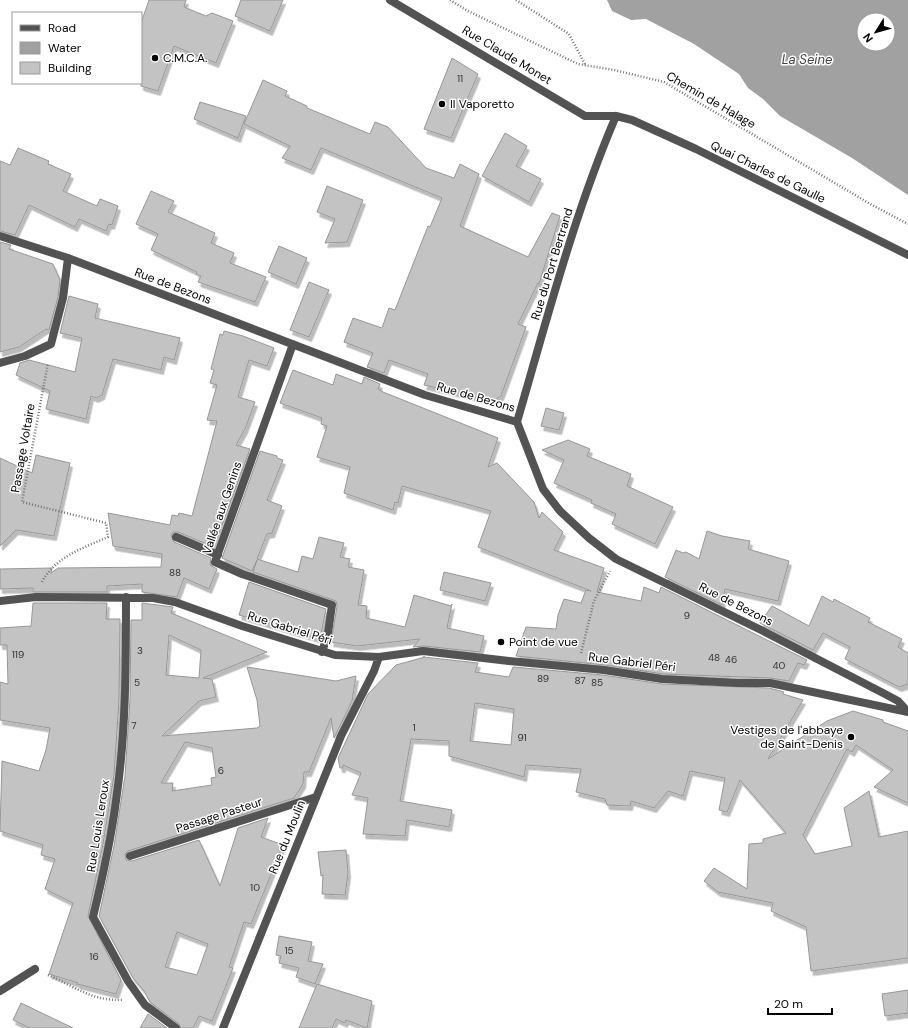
<svg xmlns="http://www.w3.org/2000/svg" width="908" height="1028" viewBox="0 0 908 1028" font-family="'DM Sans',sans-serif">
<defs>
<filter id="shadow"><feDropShadow dx="2.5" dy="4.5" stdDeviation="0" flood-color="#0004"/></filter>
</defs>
<rect width="100%" height="100%" fill="#fff"/>
<!-- water -->
<path fill="#a1a1a1" fill-rule="evenodd" d="M607,0H908V195L852,158L780,116L763,99L748,88L739,74L694,44L646,19L631,20L612,11ZM864,20H888V44H864Z"/>
<!-- building -->
<path fill="#c3c3c3" stroke="#979797" fill-rule="evenodd" filter="url(#shadow)" d="M149,0H186L184,7L206,16L212,13L233,21L216,63L174,46L158,91L141,86V23Z
M241,0H283L270,31L235,16Z
M452,58L478,74L451,138L424,129Z
M263,80L287,91L285,96L307,106V108L370,134L375,122L388,127L426,168L454,178L460,164L479,174L460,226L528,257L552,213L560,216L539,284L538,283L518,324L526,327L501,396L493,401L424,385L428,374L389,360L384,373L367,367L373,353L344,342L353,318L382,328L389,308L395,310L428,226L430,227L442,198L321,148L311,170L282,158L290,146L244,124Z
M200,102L246,116L238,138L194,119Z
M505,133L527,146L516,166L541,179L529,202L482,176Z
M18,148L49,161L48,164L71,174L63,191L97,206L100,199L118,206L112,225L109,224L106,231L79,219L75,227L29,205L15,235L0,231V161L10,165Z
M327,186L363,200L347,242L325,243L335,219L317,212Z
M151,191L174,201L168,212L215,233L211,243L234,253L230,263L266,277L255,302L198,282L201,276L196,274L197,272L151,250L158,234L136,224Z
M0,242L11,245L9,249L53,264L60,280L58,297L49,330L46,329L19,347L0,352Z
M279,246L307,258L296,284L268,272Z
M309,282L329,290L309,337L290,330Z
M69,296L98,304L95,318L180,338L174,360L164,357L161,370L113,359L102,395L96,398L91,396L86,419L46,409L50,391L16,375L20,363L29,360L75,372L82,338L60,333Z
M224,331L243,336L274,348L267,366L249,360L238,397L255,402L245,429L236,445L250,449L214,547L178,532H173L171,535L174,542L211,558L210,565L217,569L209,589L184,578L177,597L142,592V584L107,586V592H33V588L0,589V569L52,568L51,573L58,568L161,567L162,554L113,546L108,513L170,525L172,515L178,516L179,513L192,516L217,421L207,420L217,385L210,383L214,370L211,369L220,334L223,335Z
M293,370L333,385L336,374L362,384L364,377L380,384L378,389L383,392L498,438L488,467L497,463L534,502L539,518L542,512L563,532L554,550L604,568L597,592L641,601L644,587L659,593L661,587L807,660L804,665L798,663L789,681L770,678L663,674L605,665L516,656L526,627L556,629L558,615L564,599L581,603L586,590L591,591L478,547L491,511L402,486L398,503L395,502L393,510L344,493L350,467L317,457L327,426L321,424L322,418L280,403Z
M546,408L564,413L559,430L541,426Z
M568,440L590,449L587,456L631,474L627,486L673,507L655,544L612,524L616,514L591,503L592,500L554,483L564,460L542,450Z
M260,451L277,456V458L283,460L267,500L282,506L272,533L267,534L257,559L298,572L302,556L313,559L319,537L344,543L340,557L350,559L348,567L364,570L358,605L367,606L366,618L405,627L414,595L451,606L452,604L447,628L484,636L480,652L424,646L413,647L420,639L357,646L331,642L337,606L336,601L253,572L257,560L252,571L222,558Z
M36,455L70,463L54,536L16,530L0,546V458L32,473Z
M707,531L722,536L750,541L748,549L789,561L778,601L725,589L722,605L665,577L676,550L683,553L686,552L699,559Z
M444,572L491,583L485,601L440,590Z
M249,582L326,609L320,639L239,615Z
M822,596L833,602L834,599L870,618L868,622L902,639L898,647L908,653V684L899,687L845,659L850,647L823,633L813,650L760,623L772,606L809,626Z
M33,603H107L106,619H120L119,699L114,775L103,844L88,916L121,980L116,994L77,984L78,983L49,974L73,903L45,889L55,859L41,855L43,845L0,831L2,761L39,771L46,750L50,728L0,720V682L8,684L7,645H0V628L31,626Z
M142,603L173,607L171,613L267,652L203,678L212,679L216,697L199,701L162,736L257,728L260,726L257,700L247,667L336,681L356,676L352,701L334,738L331,718L309,772H304L303,784L294,798L128,851L125,854L126,860L132,861L199,840L220,886L238,828L268,818L261,837L283,845L251,924L244,922L229,967L233,968L212,1021L199,1016L193,1028H181L179,1024L150,1002L144,991L133,978L99,916L114,846L125,776L130,699L131,620H142ZM169,635L201,650L199,678L166,675ZM185,742L212,748L216,777L211,778L212,785L172,791L173,783H161ZM177,932L208,944L197,975L165,967Z
M423,657L478,663L475,672L509,677L513,667L603,675L662,684L769,688L784,692L783,694L803,700L768,759L827,721L853,711L883,720V722L908,731V803L874,787L893,770L856,745L852,752L847,749L803,835L815,854L852,846L844,808L869,791L879,837L908,831V958L811,971L806,927L771,911L773,903L718,892L704,881L714,868L747,889L749,844L763,843V839L786,833L740,780L727,812L719,810L725,778L690,771L683,796L668,791L654,808L631,801L630,806L607,805L605,799L576,792L581,769L526,765L524,777L449,756V741L411,739L400,801L452,810L449,827L407,820L405,836L363,834L368,798L352,795L361,773L343,765V768H340L338,758L368,694L396,665L425,657ZM475,703L514,709L511,745L470,741Z
M346,850L348,873L345,895L322,894L323,875L321,876L318,852Z
M279,936L312,942L308,961L323,964L315,984L296,977L299,968L279,963L281,956L276,955Z
M317,984L372,1001L367,1028L346,1020L345,1023L336,1019L332,1028H299Z
M908,990V1013L885,1016L882,994Z
M21,1003L73,1028H30L13,1020Z
M148,1014L167,1028H140Z"/>
<g fill="none" stroke-linecap="round" stroke-linejoin="round">
<!-- path -->
<path stroke="#757575" stroke-width="2.5" stroke-dasharray="1 2" stroke-linecap="butt" d="M450,0L468,11L578,64L614,70L664,82L872,205L908,224
M516,0L569,34L586,66
M42,582C55,557 83,548 108,537L106,523L22,502L48,363
M581,653L594,601L610,571
M48,975C76,987 91,1001 124,1000"/>
<!-- minor -->
<path stroke="#535353" stroke-width="8" d="M390,0L585,116H616L632,120L696,149L908,255
M0,236L68,258L425,395L517,422
M293,344L215,562L242,574L332,605L328,633L322,652
M0,363L25,356L51,344L63,298L68,258
M517,422L543,489L560,511L589,538L616,559L763,631L885,694L898,701L908,712
M517,422C547,319 574,214 616,116
M176,537L218,555
M126,597C126,665 126,733 116,801C111,839 102,880 93,917L128,981L145,1005L176,1028
M0,601L36,597L153,598L175,602L242,626L335,655L379,657L423,651L509,661L604,670L662,679L738,683H770L908,712
M130,856L316,797
M0,991L35,969
M223,1028L341,736L374,671L379,657"/>
</g>
<!-- markers -->
<g fill="#000" stroke="#fff" stroke-width="1.5">
<circle cx="155" cy="58" r="4"/>
<circle cx="442" cy="104" r="4"/>
<circle cx="501" cy="642" r="4"/>
<circle cx="851" cy="737" r="4"/>
</g>
<g text-anchor="middle" dominant-baseline="central" stroke-width="3" stroke-linejoin="round" paint-order="stroke">
<!-- number labels -->
<g font-size="10" fill="#313131">
<text x="460" y="78">11</text>
<text x="175" y="572">88</text>
<text x="687" y="615">9</text>
<text x="140" y="650">3</text>
<text x="18" y="654">119</text>
<text x="714" y="657">48</text>
<text x="731" y="659">46</text>
<text x="779" y="665">40</text>
<text x="543" y="678">89</text>
<text x="580" y="680">87</text>
<text x="137" y="682">5</text>
<text x="597" y="682">85</text>
<text x="134" y="725">7</text>
<text x="414" y="727">1</text>
<text x="522" y="737">91</text>
<text x="221" y="770">6</text>
<text x="255" y="887">10</text>
<text x="289" y="950">15</text>
<text x="94" y="956">16</text>
</g>
<!-- street labels -->
<g font-size="12" fill="#000" stroke="#fff">
<text transform="translate(507 55) rotate(31)">Rue Claude Monet</text>
<text transform="translate(711 100) rotate(30)">Chemin de Halage</text>
<text transform="translate(768 172) rotate(26)">Quai Charles de Gaulle</text>
<text transform="translate(552 264) rotate(-73)">Rue du Port Bertrand</text>
<text transform="translate(173 286) rotate(21)">Rue de Bezons</text>
<text transform="translate(476 397) rotate(16)">Rue de Bezons</text>
<text transform="translate(23 448) rotate(-80)">Passage Voltaire</text>
<text transform="translate(222 508) rotate(-71)">Vallée aux Genins</text>
<text transform="translate(736 604) rotate(27)">Rue de Bezons</text>
<text transform="translate(290 628) rotate(17)">Rue Gabriel Péri</text>
<text transform="translate(632 662) rotate(7)">Rue Gabriel Péri</text>
<text transform="translate(219 815) rotate(-18)">Passage Pasteur</text>
<text transform="translate(98 826) rotate(-81)">Rue Louis Leroux</text>
<text transform="translate(287 837) rotate(-68)">Rue du Moulin</text>
</g>
<!-- poi labels -->
<g font-size="12" fill="#000" stroke="#fff" text-anchor="start">
<text x="163" y="58">C.M.C.A.</text>
<text x="450" y="104">Il Vaporetto</text>
<text x="509" y="642">Point de vue</text>
<text x="843" y="730" text-anchor="end">Vestiges de l'abbaye<tspan x="843" dy="14">de Saint-Denis</tspan></text>
</g>
<!-- water labels -->
<g font-size="13" font-style="italic" fill="#424242" stroke="#fff">
<text x="807" y="59">La Seine</text>
</g>
</g>
<!-- legend -->
<rect x="12" y="12" width="130" height="72" fill="#ffffff" stroke="#999999"/>
<rect x="20" y="25" width="20" height="6" fill="#535353" stroke="#999999"/>
<text x="48" y="32" font-size="12" fill="#000000">Road</text>
<rect x="20" y="42" width="20" height="12" fill="#a1a1a1" stroke="#999999"/>
<text x="48" y="52" font-size="12" fill="#000000">Water</text>
<rect x="20" y="62" width="20" height="12" fill="#c3c3c3" stroke="#999999"/>
<text x="48" y="72" font-size="12" fill="#000000">Building</text>
<!-- north arrow -->
<g transform="translate(876 32) rotate(233)"><circle r="19" fill="#ffffff" stroke="#999999"/>
<path d="M0-3L7 15L0 10L-7 15Z" fill="#000000"/>
<text y="-6" font-size="11" font-weight="bold" text-anchor="middle" fill="#000000">N</text>
</g>
<!-- scale -->
<path d="M768 1008v6h64v-6" fill="none" stroke="#000000" stroke-width="2"/>
<text x="774" y="1008" font-size="12" fill="#000000" stroke="#ffffff" stroke-width="3" paint-order="stroke">20 m</text>
</svg>
